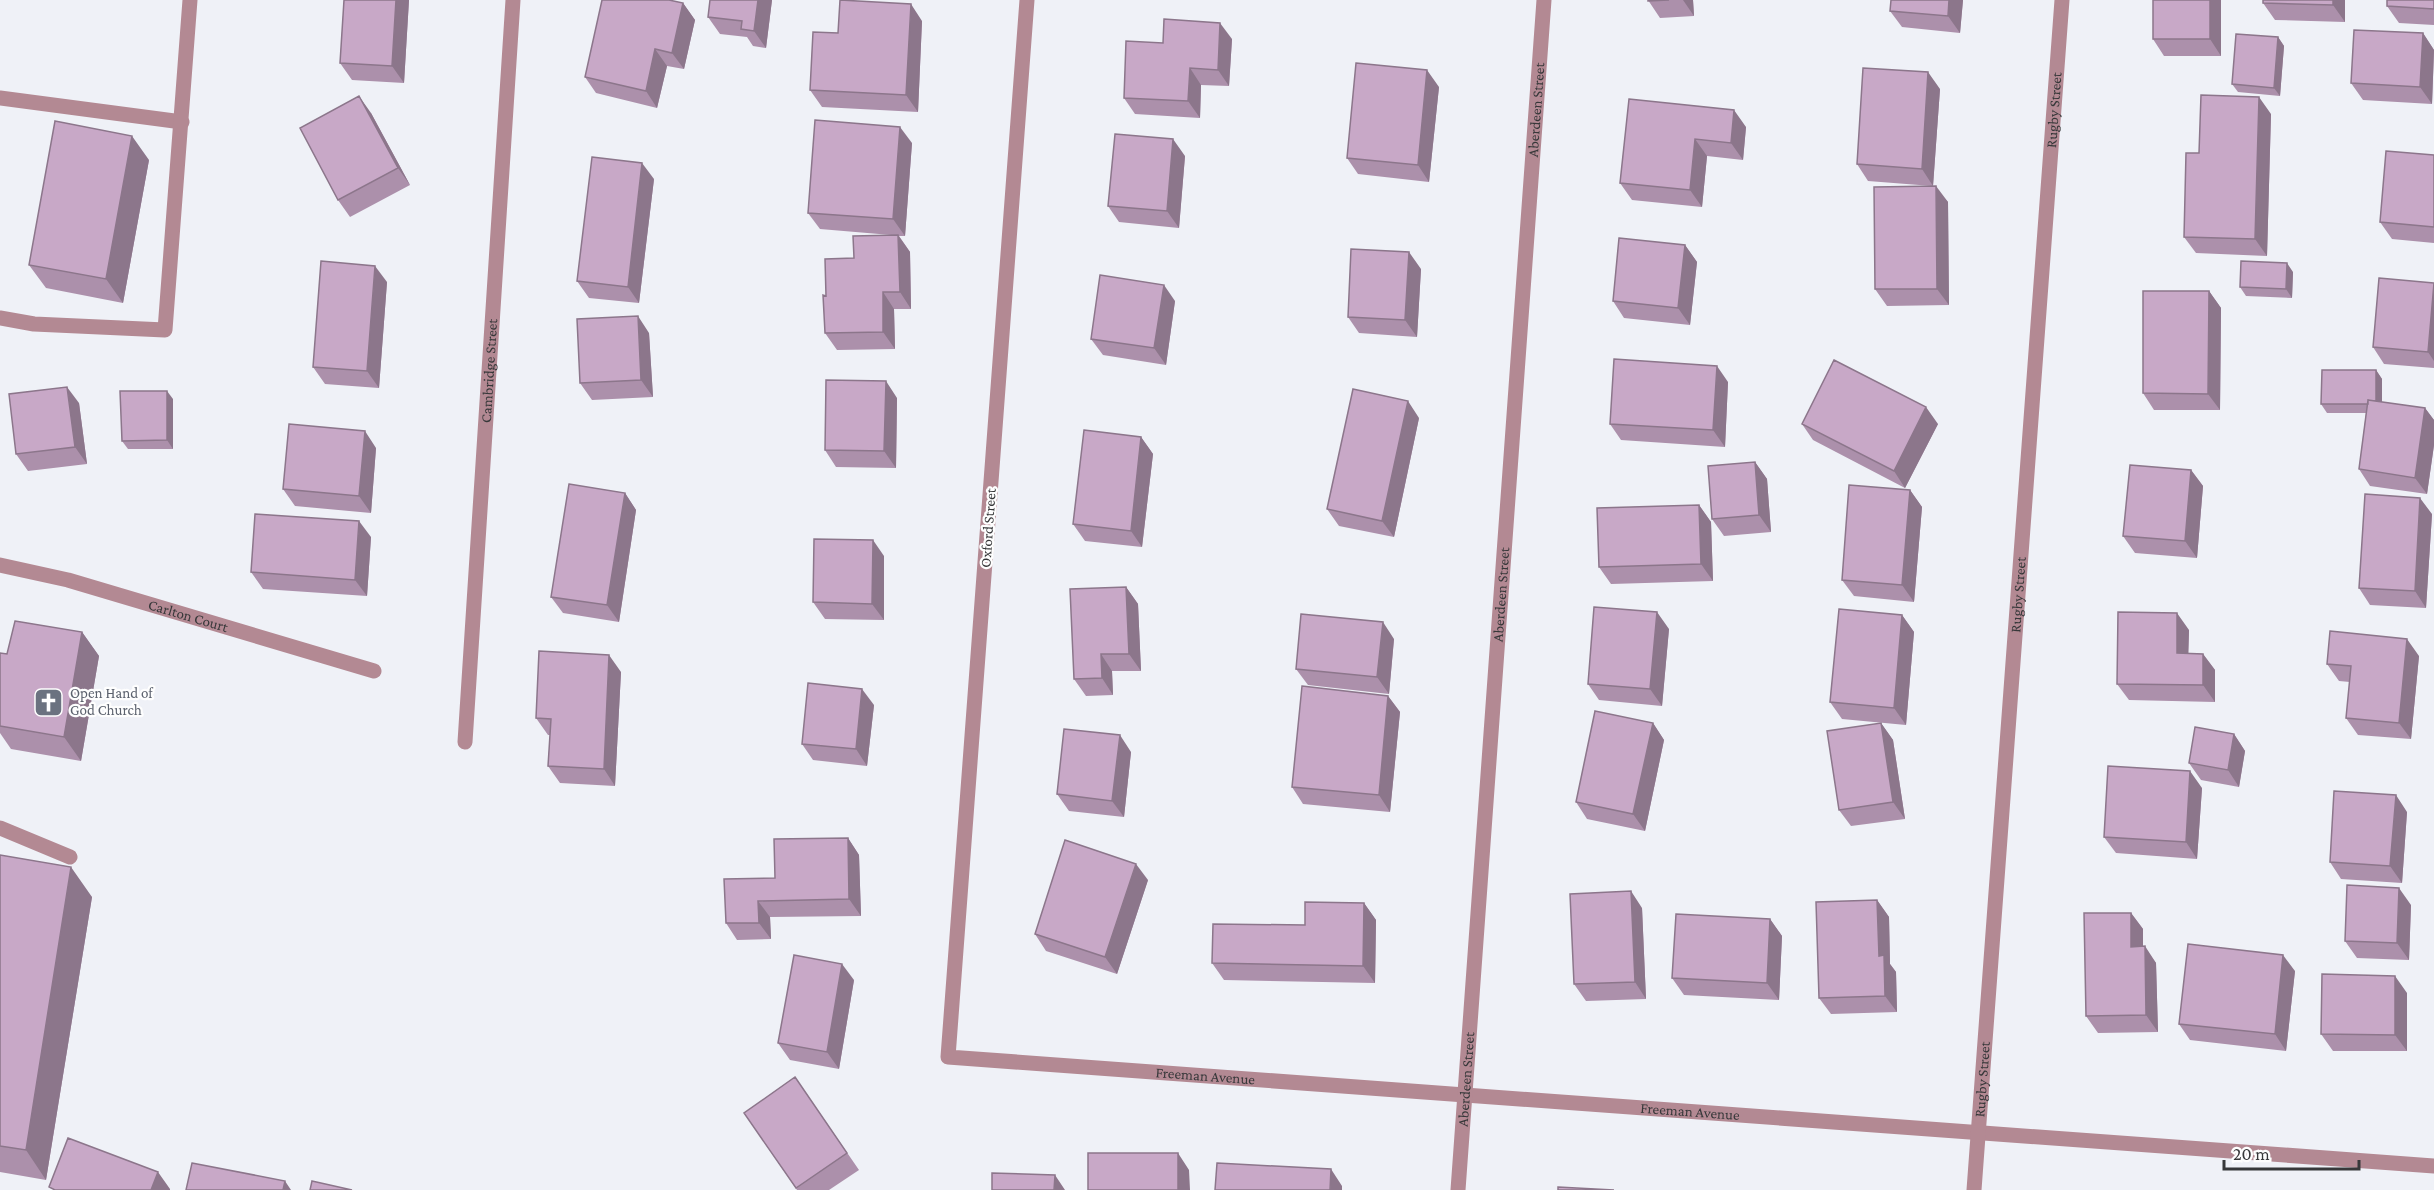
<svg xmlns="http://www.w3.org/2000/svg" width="2434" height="1190" viewBox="0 0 2434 1190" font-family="'Crimson Pro',serif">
<rect width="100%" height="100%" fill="#eff1f7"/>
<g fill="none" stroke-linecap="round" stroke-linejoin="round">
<!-- minor -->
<g stroke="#b38993" stroke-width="15">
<path id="s1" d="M1027,0L948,1057L2434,1166"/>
<path d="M0,98L182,122"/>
<path d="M0,318L34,324L165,330L190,0"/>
<path id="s2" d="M0,565L68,580L374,671"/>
<path id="s3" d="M465,742L513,0"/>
<path d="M0,828L70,857"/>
<path id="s4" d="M1458,1190L1544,0"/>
<path id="s5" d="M1974,1190L2062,0"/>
</g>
</g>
<!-- wall -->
<path fill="#ac90ab" d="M344,0H409L404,83L352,80L340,63Z
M772,0L766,48L753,46L747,37L720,34L708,17Z
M1648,0H1693L1694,16L1660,18Z
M1963,0L1960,33L1902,27L1890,11Z
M2221,0V56H2164L2153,39Z
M2345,0V22L2275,20L2263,3Z
M2434,0V25L2399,23L2387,6Z
M683,3L695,20L684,69L667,66L657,108L596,93L585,77Z
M922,21L918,112L822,107L810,90L838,33Z
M2423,33L2434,50L2432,104L2363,100L2351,83Z
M2278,37L2284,46L2280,96L2238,92L2232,84Z
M1232,39L1229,86L1201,85L1200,118L1135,114L1124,98L1163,43Z
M1439,87L1429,182L1358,174L1347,158Z
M1940,89L1933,186L1948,202L1949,305L1887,306L1875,289L1932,186L1868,181L1857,164Z
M1629,99L1746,127L1743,160L1707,156L1702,207L1632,200L1620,183Z
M371,113L410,185L350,217L338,200Z
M2271,114L2267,256L2196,253L2184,237L2199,153Z
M912,143L905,236H899L910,252L911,309H894L895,349L837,350L825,333L826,296L854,258L891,235L820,229L808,213Z
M2434,155V243L2392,239L2380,222Z
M1185,156L1179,228L1119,222L1108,206Z
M149,160L123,303L46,288L29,265Z
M654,179L639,303L589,298L577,281Z
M1685,245L1697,262L1690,325L1624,318L1613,301Z
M1421,269L1417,337L1359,333L1348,317Z
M2293,272L2292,298L2246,296L2240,287Z
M387,282L379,388L325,384L313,367Z
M2434,283V368L2384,364L2373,347Z
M2209,291L2221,308L2220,410H2154L2143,393Z
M1175,301L1166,365L1103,355L1091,339Z
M649,333L653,397L592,400L580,383Z
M2376,370L2382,379V402L2425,408L2434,420V445L2427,494L2370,486L2359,469L2366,413H2327L2321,404Z
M1728,382L1725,447L1621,440L1610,424Z
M897,398L896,468L836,467L825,450Z
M173,399V449H128L122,441Z
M79,403L87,464L28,471L16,454Z
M1419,418L1394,537L1339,526L1327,509Z
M1802,424H1938L1905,488L1813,440Z
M1141,437L1153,454L1142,547L1085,541L1073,524Z
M376,448L371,513L295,506L283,489Z
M1755,462L1767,479L1771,532L1724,536L1712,519Z
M2191,470L2203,486L2197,558L2135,553L2123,536Z
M1910,490L1922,507L1914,602L1854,596L1842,580Z
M625,493L636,510L619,622L563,613L551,597Z
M1699,505L1711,522L1713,581L1611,584L1599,567Z
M2432,514L2426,608L2370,605L2359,588Z
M371,537L367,596L263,589L251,572Z
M884,556V620L825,619L813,602Z
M1126,587L1138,604L1141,671H1112L1113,695L1086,696L1074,679Z
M1902,615L1914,632L1906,725L1842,719L1830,702Z
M1669,629L1662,706L1599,700L1588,684Z
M2189,630L2188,653L2203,654L2215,670V702L2129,700L2117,684Z
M82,632L99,656L81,761L11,749L0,733V653L7,654Z
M1394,639L1389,694L1308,685L1296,669Z
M2419,656L2411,739L2358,735L2346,718L2350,682L2339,681L2327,664Z
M621,672L615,786L560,783L548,766L550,735H548L536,718Z
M1388,696L1400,712L1390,812L1303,804L1292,787Z
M874,705L867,766L813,760L802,744Z
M1653,723L1664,740L1645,831L1587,819L1576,802Z
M1881,723L1893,740L1905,819L1851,826L1839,810Z
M2234,734L2245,751L2239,787L2201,780L2189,763Z
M1131,752L1124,817L1069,811L1057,794Z
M2202,788L2197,859L2116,853L2104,837Z
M2407,812L2402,883L2341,879L2330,862Z
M848,838L859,855L861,916L770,917L771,939L737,940L726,923L775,878Z
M0,855L92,897L46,1180L0,1172Z
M1148,880L1117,974L1046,951L1035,934Z
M1877,900L1889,917L1890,964L1896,972L1897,1012L1831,1014L1819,998Z
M1364,903L1376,920L1375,983L1224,980L1212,963Z
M2411,905L2409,960L2357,958L2345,941Z
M1642,908L1646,999L1586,1001L1574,984Z
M2131,913L2143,929V946L2156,963L2158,1032L2098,1033L2086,1016Z
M1770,919L1782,936L1779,1000L1684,995L1672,978Z
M2295,971L2286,1051L2190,1040L2179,1024Z
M854,980L839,1069L790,1060L778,1043Z
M2407,993V1051H2333L2321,1034Z
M795,1077L859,1170L829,1190H797L744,1113Z"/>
<!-- shaded-wall -->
<path fill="#8c768b" d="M396,0H409L404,83L392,66Z
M758,0H772L766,48L754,31Z
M1683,0H1693L1694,16Z
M1949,0H1963L1960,33L1948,16Z
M2210,0H2221V56L2210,39Z
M2333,0H2345V22L2333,5Z
M683,3L695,20L684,69L672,53Z
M911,4L922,21L918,112L906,95Z
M1220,23L1232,39L1229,86L1218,70Z
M2423,33L2434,50L2432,104L2420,87Z
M2278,37L2284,46L2280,96L2274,88Z
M655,49L667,66L657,108L646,91Z
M1190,68L1201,85L1200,118L1188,101Z
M1427,70L1439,87L1429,182L1418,165Z
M1928,72L1940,89L1933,186L1922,169Z
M359,96L371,113L410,185L398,168Z
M2259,97L2271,114L2267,256L2255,239Z
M1734,110L1746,127L1743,160L1731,143Z
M900,127L912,143L905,236L893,219Z
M132,136L149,160L123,303L106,279Z
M1173,139L1185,156L1179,228L1167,211Z
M1695,139L1707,156L1702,207L1690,190Z
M642,163L654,179L639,303L628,287Z
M1936,186L1948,202L1949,305L1937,289Z
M898,235L910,252L911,309L900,292Z
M1685,245L1697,262L1690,325L1678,308Z
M1409,252L1421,269L1417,337L1405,320Z
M2287,263L2293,272L2292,298L2286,289Z
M375,266L387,282L379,388L367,371Z
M2434,283V361L2428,352Z
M1164,285L1175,301L1166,365L1154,348Z
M2209,291L2221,308L2220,410L2208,394Z
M883,292L894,309L895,349L883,332Z
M638,316L649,333L653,397L641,380Z
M1717,366L1728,382L1725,447L1713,430Z
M2376,370L2382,379V413L2376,404Z
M886,381L897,398L896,468L884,451Z
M67,387L79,403L87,464L75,447Z
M167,391L173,399V449L167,440Z
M1408,401L1419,418L1394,537L1382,521Z
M1926,407L1938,424L1905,488L1894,471Z
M2425,408L2434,420V445L2427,494L2415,478Z
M365,431L376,448L371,513L359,496Z
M1141,437L1153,454L1142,547L1131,531Z
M1755,462L1767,479L1771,532L1759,515Z
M2191,470L2203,486L2197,558L2185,541Z
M1910,490L1922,507L1914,602L1902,585Z
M625,493L636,510L619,622L607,605Z
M2420,498L2432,514L2426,608L2415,591Z
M1699,505L1711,522L1713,581L1701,564Z
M359,521L371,537L367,596L355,580Z
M873,540L884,556V620L872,604Z
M1126,587L1138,604L1141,671L1129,654Z
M1657,612L1669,629L1662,706L1650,689Z
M2177,613L2189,630L2188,670L2177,653Z
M1902,615L1914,632L1906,725L1894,708Z
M1383,622L1394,639L1389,694L1377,677Z
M82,632L99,656L81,761L64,737Z
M2407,639L2419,656L2411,739L2399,723Z
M1101,654L1112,671L1113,695L1102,678Z
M2203,654L2215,670V702L2203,685Z
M609,655L621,672L615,786L604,769Z
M862,689L874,705L867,766L856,749Z
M1388,696L1400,712L1390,812L1379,795Z
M1653,723L1664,740L1645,831L1633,814Z
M1881,723L1893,740L1905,819L1893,802Z
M2234,734L2245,751L2239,787L2228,770Z
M1120,735L1131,752L1124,817L1112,801Z
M2190,771L2202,788L2197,859L2186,842Z
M2396,795L2407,812L2402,883L2390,866Z
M848,838L859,855L861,916L849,899Z
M1136,864L1148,880L1117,974L1105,957Z
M71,867L92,897L46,1180L26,1150Z
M2399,888L2411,905L2409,960L2397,943Z
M1631,891L1642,908L1646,999L1635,982Z
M1877,900L1889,917L1890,964L1896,972L1897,1012L1885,996L1879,956Z
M758,901L770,917L771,939L759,923Z
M1364,903L1376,920L1375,983L1363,966Z
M2131,913L2143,929V963L2131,947Z
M1770,919L1782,936L1779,1000L1767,983Z
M2145,946L2156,963L2158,1032L2146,1015Z
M2283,955L2295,971L2286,1051L2275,1034Z
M842,964L854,980L839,1069L827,1052Z
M2395,976L2407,993V1051L2395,1035Z
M1178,1153L1189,1170L1190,1190H1178Z
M1331,1169L1342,1186V1190H1330Z
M158,1172L170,1189V1190H151Z
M1055,1175L1065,1190H1054Z
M285,1181L291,1190H283Z"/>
<!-- building -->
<path fill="#c8a8c7" stroke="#8c768b" stroke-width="1.5" d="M344,0H396L392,66L340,63Z
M602,0H669L683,3L672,53L655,49L646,91L585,77Z
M710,0H758L754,31L741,29L742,21L708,17Z
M840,0L911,4L906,95L810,90L813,32L838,33Z
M1648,0H1669L1648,1Z
M1891,0H1949L1948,16L1890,11Z
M2153,0H2210V39H2153Z
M2263,0H2333V5L2263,3Z
M2387,0H2434V9L2387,6Z
M1164,19L1220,23L1218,70L1190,68L1188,101L1124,98L1126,41L1163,43Z
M2354,30L2423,33L2420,87L2351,83Z
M2236,34L2278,37L2274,88L2232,84Z
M1356,63L1427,70L1418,165L1347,158Z
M1863,68L1928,72L1922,169L1857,164Z
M2201,95L2259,97L2255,239L2184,237L2186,153H2199Z
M359,96L398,168L338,200L300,128Z
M1629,99L1734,110L1731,143L1695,139L1690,190L1620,183Z
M815,120L900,127L893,219L808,213Z
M55,121L132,136L106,279L29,265Z
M1115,134L1173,139L1167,211L1108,206Z
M2386,151L2434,155V227L2380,222Z
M592,157L642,163L628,287L577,281Z
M1936,186L1937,289H1875L1874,187Z
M898,235L900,292H883V332L825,333L823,295L826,296L825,259L854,258L853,236Z
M1619,238L1685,245L1678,308L1613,301Z
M1351,249L1409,252L1405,320L1348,317Z
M321,261L375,266L367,371L313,367Z
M2241,261L2287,263L2286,289L2240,287Z
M1100,275L1164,285L1154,348L1091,339Z
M2379,278L2434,283L2428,352L2373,347Z
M2143,291H2209L2208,394L2143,393Z
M638,316L641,380L580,383L577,319Z
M1614,359L1717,366L1713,430L1610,424Z
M1834,360L1926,407L1894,471L1802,424Z
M2322,370H2376V401L2368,400V404H2321Z
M826,380L886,381L884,451L825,450Z
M67,387L75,447L16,454L9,394Z
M1353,389L1408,401L1382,521L1327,509Z
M120,391H167V440L122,441Z
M2368,400L2425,408L2415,478L2359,469Z
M289,424L365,431L359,496L283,489Z
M1084,430L1141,437L1131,531L1073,524Z
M1755,462L1759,515L1712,519L1708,466Z
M2130,465L2191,470L2185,541L2123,536Z
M569,484L625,493L607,605L551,597Z
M1849,485L1910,490L1902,585L1842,580Z
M2365,494L2420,498L2415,591L2359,588Z
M1699,505L1701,564L1599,567L1597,508Z
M255,514L359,521L355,580L251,572Z
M814,539L873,540L872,604L813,602Z
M1126,587L1129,654H1101L1102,678L1074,679L1070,589Z
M1594,607L1657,612L1650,689L1588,684Z
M1839,609L1902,615L1894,708L1830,702Z
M2118,612L2177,613V653L2203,654V685L2117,684Z
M1301,614L1383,622L1377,677L1296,669Z
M15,621L82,632L64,737L0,726V653L7,654Z
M2330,631L2407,639L2399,723L2346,718L2351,666L2327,664Z
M539,651L609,655L604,769L548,766L551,719L536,718Z
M808,683L862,689L856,749L802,744Z
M1302,686L1388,696L1379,795L1292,787Z
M1595,711L1653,723L1633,814L1576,802Z
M1881,723L1893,802L1839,810L1827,731Z
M2195,727L2234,734L2228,770L2189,763Z
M1064,729L1120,735L1112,801L1057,794Z
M2108,766L2190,771L2186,842L2104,837Z
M2334,791L2396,795L2390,866L2330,862Z
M848,838L849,899L758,901L759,923H726L724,879L775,878L774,839Z
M1065,840L1136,864L1105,957L1035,934Z
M0,855L71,867L26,1150L0,1146Z
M2347,885L2399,888L2397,943L2345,941Z
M1631,891L1635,982L1574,984L1570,894Z
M1877,900L1879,956L1884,955L1885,996L1819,998L1816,902Z
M1305,902L1364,903L1363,966L1212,963L1213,924L1305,925Z
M2084,913H2131V947L2145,946L2146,1015L2086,1016Z
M1676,914L1770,919L1767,983L1672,978Z
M2188,944L2283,955L2275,1034L2179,1024Z
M794,955L842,964L827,1052L778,1043Z
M2322,974L2395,976V1035L2321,1034Z
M795,1077L847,1153L796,1188L744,1113Z
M68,1138L158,1172L151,1190H55L49,1187Z
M1088,1153H1178V1190H1088Z
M192,1163L285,1181L283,1190H186Z
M1217,1163L1331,1169L1330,1190H1215Z
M992,1173L1055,1175L1054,1190H992Z
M312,1181L352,1190H310Z
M1558,1187L1614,1190H1558Z"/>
<!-- icons -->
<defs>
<symbol id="church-square" viewBox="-11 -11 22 22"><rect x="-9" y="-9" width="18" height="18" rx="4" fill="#6b7280" stroke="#fefefe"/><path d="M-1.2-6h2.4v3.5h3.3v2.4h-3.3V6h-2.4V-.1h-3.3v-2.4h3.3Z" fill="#fff"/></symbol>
</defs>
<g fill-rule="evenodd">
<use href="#church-square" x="32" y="686" width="33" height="33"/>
</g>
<g text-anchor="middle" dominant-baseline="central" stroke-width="4.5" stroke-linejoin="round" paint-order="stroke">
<!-- street labels -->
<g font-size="15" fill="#37383a" stroke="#fefefe">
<text stroke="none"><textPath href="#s4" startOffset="1083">Aberdeen Street</textPath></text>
<text stroke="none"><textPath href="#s5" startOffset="1083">Rugby Street</textPath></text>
<text stroke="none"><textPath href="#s3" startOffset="372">Cambridge Street</textPath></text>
<text transform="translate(988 528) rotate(-86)">Oxford Street</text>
<text stroke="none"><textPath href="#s4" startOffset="597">Aberdeen Street</textPath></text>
<text stroke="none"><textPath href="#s5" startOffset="597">Rugby Street</textPath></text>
<text stroke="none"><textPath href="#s2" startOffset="195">Carlton Court</textPath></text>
<text stroke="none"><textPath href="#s1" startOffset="1318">Freeman Avenue</textPath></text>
<text stroke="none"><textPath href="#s4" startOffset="111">Aberdeen Street</textPath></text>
<text stroke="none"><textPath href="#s5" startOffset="111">Rugby Street</textPath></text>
<text stroke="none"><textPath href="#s1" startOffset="1804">Freeman Avenue</textPath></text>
</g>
<!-- worship labels -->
<g font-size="15" fill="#5b616d" stroke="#fefefe" text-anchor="start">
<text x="70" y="693">Open Hand of<tspan x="70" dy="17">God Church</tspan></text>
</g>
</g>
<!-- scale -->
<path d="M2224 1160v9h135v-9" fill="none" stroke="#37383a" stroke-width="3"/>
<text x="2233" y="1160" font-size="18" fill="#37383a" stroke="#fefefe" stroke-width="4.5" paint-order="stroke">20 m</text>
</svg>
